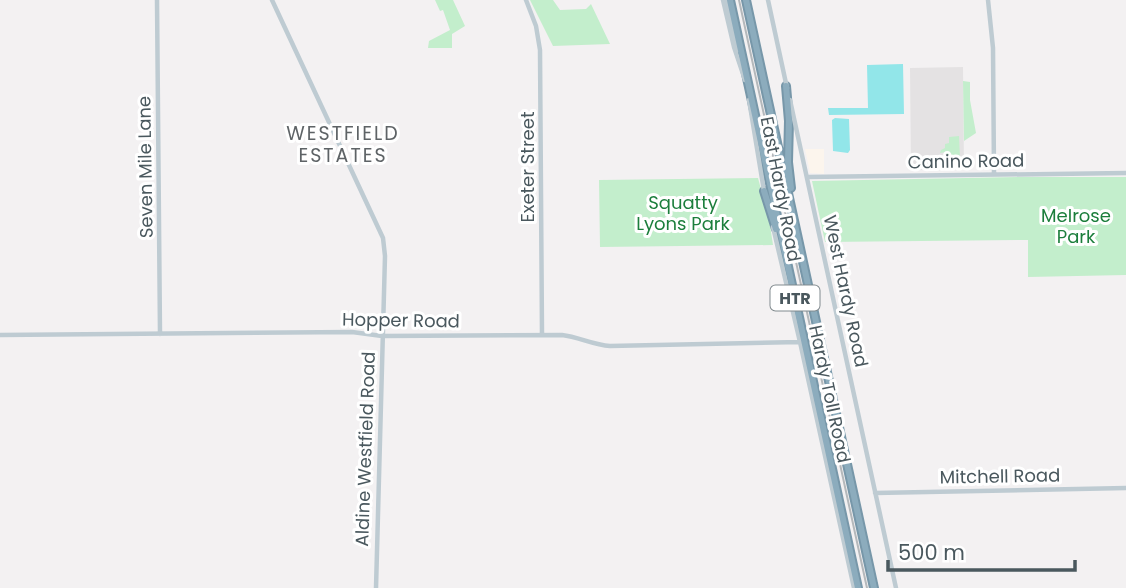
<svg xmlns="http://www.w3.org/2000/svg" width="1126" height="588" viewBox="0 0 1126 588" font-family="Poppins,sans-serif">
<rect width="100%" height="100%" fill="#f3f1f2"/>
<!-- commercial -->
<path fill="#fcf5ed" d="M805,149H824V174L810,173Z"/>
<!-- education -->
<path fill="#e4e2e3" d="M963,67L964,169L911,170L910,68Z"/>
<!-- green -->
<path fill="#c3eecc" d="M435,0H453L465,26L452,34V48H428L429,41L450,30L443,10L440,11Z
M530,0H553L560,10L586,9L591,4L610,44L553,46Z
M963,81L970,82V100L976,133L964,141Z
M959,136L960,158H949L946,152L940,153L941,150L945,148V144L949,143V137Z
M1020,177H1126V275L1028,277V240L825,242L812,181Z
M758,178L769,219L773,245L600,247L599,180Z"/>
<!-- water -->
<path fill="#92e6e9" d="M903,64L904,114L829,115L828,108H868L867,65Z
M835,118L849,119L850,150L848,153L833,151L832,120Z"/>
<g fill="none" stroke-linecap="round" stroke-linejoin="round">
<defs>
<path id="highway" d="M730,0L858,588
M746,0L874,588
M786,86L789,121L788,162L791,188
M764,191L776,229"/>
</defs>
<!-- highway casing -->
<use href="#highway" stroke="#7797a9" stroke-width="10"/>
<!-- secondary -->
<path stroke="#becbd2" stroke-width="4.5" d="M157,0L160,334
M272,0L383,238L385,256L376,588
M526,0L536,26L540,50L542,335
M723,0L734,47L745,80
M726,0L738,50
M768,0L787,88
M988,0L993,48L994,174
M749,100L764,191
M790,100L896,588
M807,177L1126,173
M773,227L800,342L854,588
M0,335L352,332L382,336L562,335C579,337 593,345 610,346L800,342
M875,493L1126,488"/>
<!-- highway -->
<use href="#highway" stroke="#8cacbd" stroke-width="6"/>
<!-- rail -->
<path stroke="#b4b8bb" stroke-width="2" d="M739,0L867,588"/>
</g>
<g text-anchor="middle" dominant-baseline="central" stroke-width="6" stroke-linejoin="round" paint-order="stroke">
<!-- shield labels -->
<rect fill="#fff" stroke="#808a8e" stroke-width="2" x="770.5" y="285.5" width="49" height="25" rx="5"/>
<g font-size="16" font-weight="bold" fill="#4a585e">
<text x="795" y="298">HTR</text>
</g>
<!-- street labels -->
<g font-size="18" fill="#4a585e" stroke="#fff">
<text transform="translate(966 161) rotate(-1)">Canino Road</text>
<text transform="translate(145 167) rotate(-91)">Seven Mile Lane</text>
<text transform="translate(527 167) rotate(-90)">Exeter Street</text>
<text transform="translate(781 189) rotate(79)">East Hardy Road</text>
<text transform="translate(846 291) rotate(78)">West Hardy Road</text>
<text transform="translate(401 320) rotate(1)">Hopper Road</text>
<text transform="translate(830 394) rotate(78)">Hardy Toll Road</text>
<text transform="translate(365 449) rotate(-88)">Aldine Westfield Road</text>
<text transform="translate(1000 476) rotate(-1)">Mitchell Road</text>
</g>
<!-- park labels -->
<g font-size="18" fill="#1c7e3c" stroke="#fff">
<text x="683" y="202">Squatty<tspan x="683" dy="21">Lyons Park</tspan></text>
<text x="1076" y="215">Melrose<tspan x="1076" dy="21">Park</tspan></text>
</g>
<!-- neighbourhood labels -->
<g font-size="19" letter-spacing="2" fill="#5e6366" stroke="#fff">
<text x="343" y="133">WESTFIELD<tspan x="343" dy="22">ESTATES</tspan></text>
</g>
</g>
<!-- scale -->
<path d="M888 560v10h187v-10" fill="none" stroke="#4a585e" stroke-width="3.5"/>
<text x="898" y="560" font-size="21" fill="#4a585e" stroke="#ffffff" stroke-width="5" paint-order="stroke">500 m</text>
</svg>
